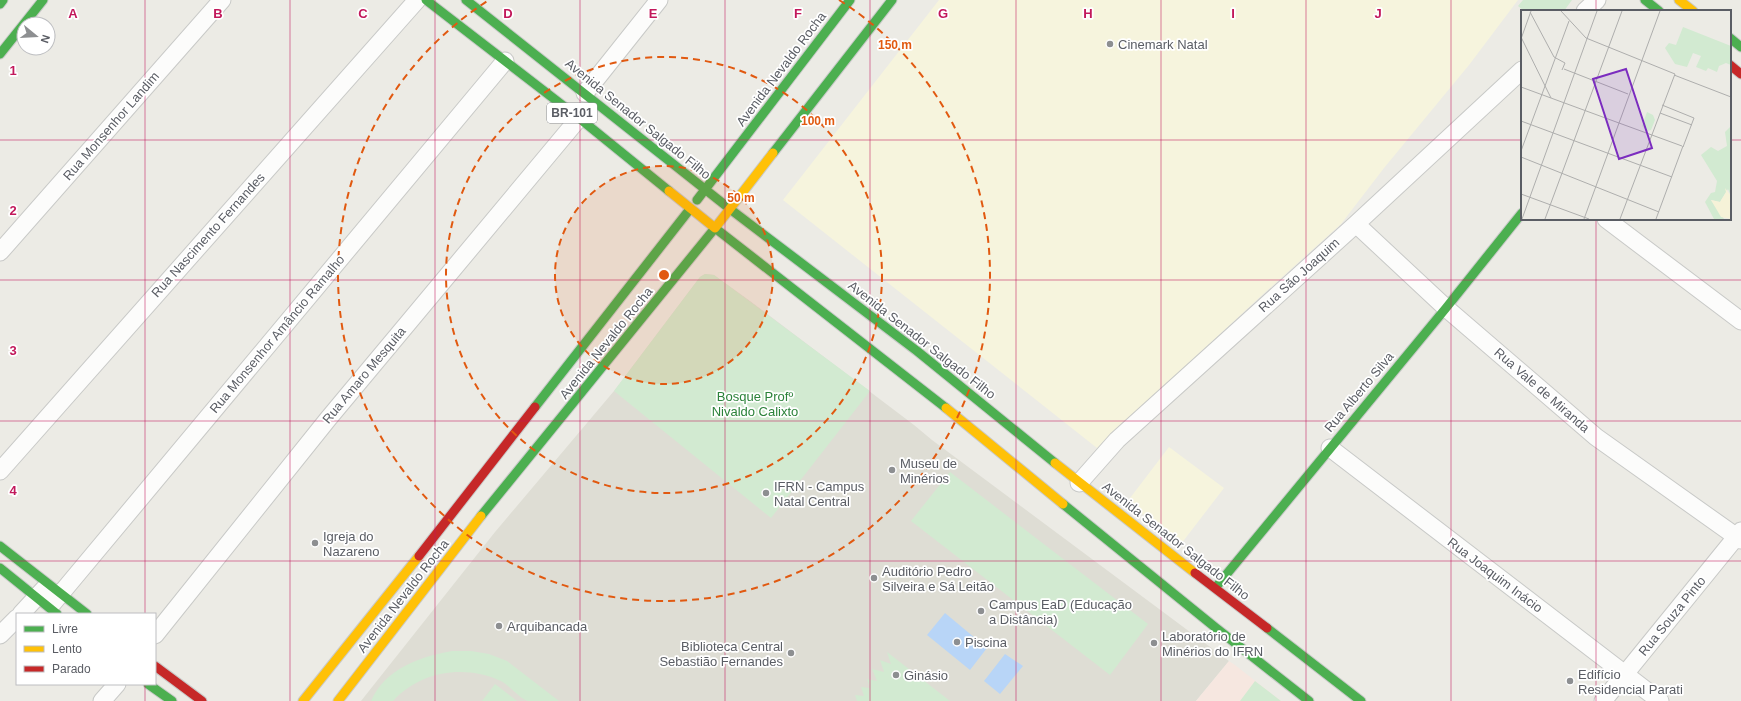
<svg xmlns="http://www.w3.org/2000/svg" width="1741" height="701" viewBox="0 0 1741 701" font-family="Helvetica,sans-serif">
<rect width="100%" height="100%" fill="#ecebe5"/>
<!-- commercial -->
<path fill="#f6f4dd" d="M939,0H1518L1469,65L1384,168L1341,224L1261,296L1097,448L783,200Z
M1169,447L1224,488L1181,544L1127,502Z"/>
<!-- education -->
<path fill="#deddd4" d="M705,274L714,275L750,301L914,425L932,440L1229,661L1196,701H361L495,532L614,391L700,277Z"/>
<!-- medical -->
<path fill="#f6e7e0" d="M1229,661L1235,665L1281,701H1196Z"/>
<!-- green -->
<path fill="#d2ead1" d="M1523,0H1572L1564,11H1524L1518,6Z
M705,274L714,275L870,391L771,518L614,391L700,277Z
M950,472L1148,624L1110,675L911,521Z
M452,651H471L489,654L507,661L559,701C549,701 537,701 528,701C520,699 509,685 501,681C465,664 420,671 393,701H371C385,669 419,657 452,651Z
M887,652L950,701H857L855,695L864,696L861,687L870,688L867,679L877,681L872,669L884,672L880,660L891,664Z
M1255,681L1281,701H1240Z
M495,684L517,701H482Z"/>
<!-- water -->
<path fill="#b8d5f7" d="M945,613L987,648L970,670L927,635Z
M1005,654L1023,666L1000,694L984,681Z"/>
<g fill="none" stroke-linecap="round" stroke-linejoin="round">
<defs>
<path id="street" d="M1585,11L1597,0
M585,93L659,0
M1606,219L1741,321
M1356,224L1446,308L1596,437L1741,540
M0,252L222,0
M1330,448L1660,701
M0,471L417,0
M1079,483L1117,440L1356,224L1522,70
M53,603L505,61
M21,614L44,589
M0,635L17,618
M155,635L328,419L579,118
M102,701L117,684
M1603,701L1741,531"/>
<path id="fast" d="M426,0L579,118L669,191
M466,0L730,209
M1645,0L1659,11
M0,4L3,0
M1730,38L1741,47
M0,54L43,0
M773,153L892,0
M697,200L850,0
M730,209L917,351L1055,463
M715,228L946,408
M535,407L690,209
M1063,504L1216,628L1309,701
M481,516L715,228
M0,546L87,614
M0,568L57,614
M1216,587L1446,308L1522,213
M1267,628L1361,701
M148,684L172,701"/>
<path id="slow" d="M1679,0L1693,11
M669,191L715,228L773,153
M946,408L1063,504
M1055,463L1195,573
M303,701L419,556
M338,701L481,516"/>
<path id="jam" d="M1730,65L1741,74
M419,556L535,407
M1195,573L1267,628
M155,666L202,701"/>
</defs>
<!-- street casing -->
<use href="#street" stroke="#c8c9c7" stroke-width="19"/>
<!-- fast casing -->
<use href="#fast" stroke="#c9cac9" stroke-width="11"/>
<!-- slow casing -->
<use href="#slow" stroke="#c9cac9" stroke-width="11"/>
<!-- jam casing -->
<use href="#jam" stroke="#c9cac9" stroke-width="11"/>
<!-- street -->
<use href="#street" stroke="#fcfcfb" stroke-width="17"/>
<!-- fast -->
<use href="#fast" stroke="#4caf50" stroke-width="9"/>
<!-- slow -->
<use href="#slow" stroke="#ffc107" stroke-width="9"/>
<!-- jam -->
<use href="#jam" stroke="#c62828" stroke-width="9"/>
</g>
<!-- grid -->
<path fill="none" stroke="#c2185b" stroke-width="1" stroke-opacity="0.55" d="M145,0V614M290,0V701M435,0V701M580,0V701M725,0V701M870,0V701M1016,0V701M1161,0V701M1306,0V701M1451,0V701M1596,0V11M0,140H1522M1730,140H1741M1596,219V701M0,280H1741M0,421H1741M0,561H1741M145,684V701"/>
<!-- distance rings -->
<circle cx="664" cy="275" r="109" fill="#e15910" fill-opacity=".12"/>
<g fill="none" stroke="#e15910" stroke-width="2" stroke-dasharray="7 5">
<circle cx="664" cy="275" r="109"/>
<circle cx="664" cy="275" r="218"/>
<path d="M839 0A326 326 0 1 1 489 0"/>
</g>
<!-- markers -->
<g fill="#8d8f91" stroke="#fff" stroke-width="1.5">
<circle cx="1110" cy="44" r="4"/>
<circle cx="892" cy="470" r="4"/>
<circle cx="766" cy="493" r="4"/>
<circle cx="315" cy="543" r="4"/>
<circle cx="874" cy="578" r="4"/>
<circle cx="981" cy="611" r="4"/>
<circle cx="499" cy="626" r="4"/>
<circle cx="957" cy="642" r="4"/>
<circle cx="1154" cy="643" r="4"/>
<circle cx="791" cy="653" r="4"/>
<circle cx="896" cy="675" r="4"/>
<circle cx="1570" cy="681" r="4"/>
</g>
<g text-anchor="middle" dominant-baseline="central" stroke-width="3.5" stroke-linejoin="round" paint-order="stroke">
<!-- shield labels -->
<rect fill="#fff" stroke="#8c8e92" stroke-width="1" x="547" y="103" width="50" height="20" rx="3"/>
<g font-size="12" font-weight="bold" fill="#5a5d64">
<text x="572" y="113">BR-101</text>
</g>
<!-- poi labels -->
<g font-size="13" fill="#5a5d64" stroke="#fff" text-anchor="start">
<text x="1118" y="44">Cinemark Natal</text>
<text x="900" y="463">Museu de<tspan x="900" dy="15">Minérios</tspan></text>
<text x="774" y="486">IFRN - Campus<tspan x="774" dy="15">Natal Central</tspan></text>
<text x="323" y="536">Igreja do<tspan x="323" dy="15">Nazareno</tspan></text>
<text x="882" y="571">Auditório Pedro<tspan x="882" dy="15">Silveira e Sá Leitão</tspan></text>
<text x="989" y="604">Campus EaD (Educação<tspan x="989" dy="15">a Distância)</tspan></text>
<text x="507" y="626">Arquibancada</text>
<text x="1162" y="636">Laboratório de<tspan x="1162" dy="15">Minérios do IFRN</tspan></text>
<text x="965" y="642">Piscina</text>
<text x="783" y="646" text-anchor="end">Biblioteca Central<tspan x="783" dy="15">Sebastião Fernandes</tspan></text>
<text x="1578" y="674">Edifício<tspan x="1578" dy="15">Residencial Parati</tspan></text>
<text x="904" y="675">Ginásio</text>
</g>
<!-- street labels -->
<g font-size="13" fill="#5a5d64" stroke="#fff">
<text transform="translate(781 69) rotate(-53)">Avenida Nevaldo Rocha</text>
<text transform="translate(638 119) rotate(39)">Avenida Senador Salgado Filho</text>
<text transform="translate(111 126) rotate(-49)">Rua Monsenhor Landim</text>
<text transform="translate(208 235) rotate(-48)">Rua Nascimento Fernandes</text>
<text transform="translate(1299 275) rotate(-42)">Rua São Joaquim</text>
<text transform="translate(277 334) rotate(-50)">Rua Monsenhor Amâncio Ramalho</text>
<text transform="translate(922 340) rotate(38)">Avenida Senador Salgado Filho</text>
<text transform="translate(606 343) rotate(-51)">Avenida Nevaldo Rocha</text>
<text transform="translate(364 375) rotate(-50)">Rua Amaro Mesquita</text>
<text transform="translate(1542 390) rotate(41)">Rua Vale de Miranda</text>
<text transform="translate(1359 392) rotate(-50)">Rua Alberto Silva</text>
<text transform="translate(1176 541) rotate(38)">Avenida Senador Salgado Filho</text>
<text transform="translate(1495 575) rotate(37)">Rua Joaquim Inácio</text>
<text transform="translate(403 596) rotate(-52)">Avenida Nevaldo Rocha</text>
<text transform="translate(1672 616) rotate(-51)">Rua Souza Pinto</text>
</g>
<!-- park labels -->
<g font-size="13" fill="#2c823a" stroke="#fff">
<text x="755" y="396">Bosque Profº<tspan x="755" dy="15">Nivaldo Calixto</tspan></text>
</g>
</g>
<!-- overview -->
<g transform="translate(1521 10)">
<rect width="210" height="210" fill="#ecebe5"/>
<path d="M162,17L210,36V55L205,53L198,56L196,62L187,58L185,61L175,57L180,46L172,43L166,57L154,54L144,38L148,33L155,35ZM126,102L132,105L134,110L130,120L126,121L121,116ZM210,116V186L207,179L199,192L190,190L203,209H193L184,192L190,183L194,182L196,171L180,145L190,137L197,141L206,136L204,122Z" fill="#d2ead1"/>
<path d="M204,178L210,186V209L200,207L190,190L199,192L205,182Z" fill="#f6f2d8"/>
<path fill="none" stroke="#aeaead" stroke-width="1" d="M40,1L65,28L154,64L99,209M139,1L98,113L161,136M9,2L33,47L44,53L41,60M0,27L30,88M0,29L10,1M43,59L107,84M153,65L210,87M0,77L98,113L63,209M141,95L173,108L162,137M139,103L171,115M0,111L151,167M0,141L48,11M0,147L138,202M0,184L68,209M1,209L76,1M24,209L101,1M135,209L162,136"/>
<path fill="#7b2cbf" fill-opacity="0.15" stroke="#7b2cbf" stroke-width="2" d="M105,59L131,138L98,149L72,69Z"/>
<rect width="210" height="210" fill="none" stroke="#5a5d64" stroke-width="2"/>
</g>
<g font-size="13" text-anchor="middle" font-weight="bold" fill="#c2185b" stroke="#fff" stroke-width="3.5" stroke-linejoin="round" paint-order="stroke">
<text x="73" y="18">A</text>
<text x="218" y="18">B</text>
<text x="363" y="18">C</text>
<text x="508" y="18">D</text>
<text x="653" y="18">E</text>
<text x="798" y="18">F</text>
<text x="943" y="18">G</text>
<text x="1088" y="18">H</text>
<text x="1233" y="18">I</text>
<text x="1378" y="18">J</text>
<text x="13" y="75">1</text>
<text x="13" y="215">2</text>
<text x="13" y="355">3</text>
<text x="13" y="495">4</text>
</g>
<circle cx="664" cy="275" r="6" fill="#e15910" stroke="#fff" stroke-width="2"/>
<g font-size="12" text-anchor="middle" font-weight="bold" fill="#e15910" stroke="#fff" stroke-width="3.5" stroke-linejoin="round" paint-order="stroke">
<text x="895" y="49">150 m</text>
<text x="818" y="125">100 m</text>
<text x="741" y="202">50 m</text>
</g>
<!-- legend -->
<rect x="16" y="613" width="140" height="72" fill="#ffffff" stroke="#bdbec1"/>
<rect x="24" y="626" width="20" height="6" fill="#4caf50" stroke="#bdbec1"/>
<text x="52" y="633" font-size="12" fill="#5a5d64">Livre</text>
<rect x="24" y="646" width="20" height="6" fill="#ffc107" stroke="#bdbec1"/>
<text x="52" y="653" font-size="12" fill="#5a5d64">Lento</text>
<rect x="24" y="666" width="20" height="6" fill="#c62828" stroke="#bdbec1"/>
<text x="52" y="673" font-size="12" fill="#5a5d64">Parado</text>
<!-- north arrow -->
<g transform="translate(36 36) rotate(108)"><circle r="19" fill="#ffffff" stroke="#bdbec1"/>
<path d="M0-3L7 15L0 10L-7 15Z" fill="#8d8f91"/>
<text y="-6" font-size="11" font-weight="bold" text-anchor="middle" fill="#5a5d64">N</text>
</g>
</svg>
